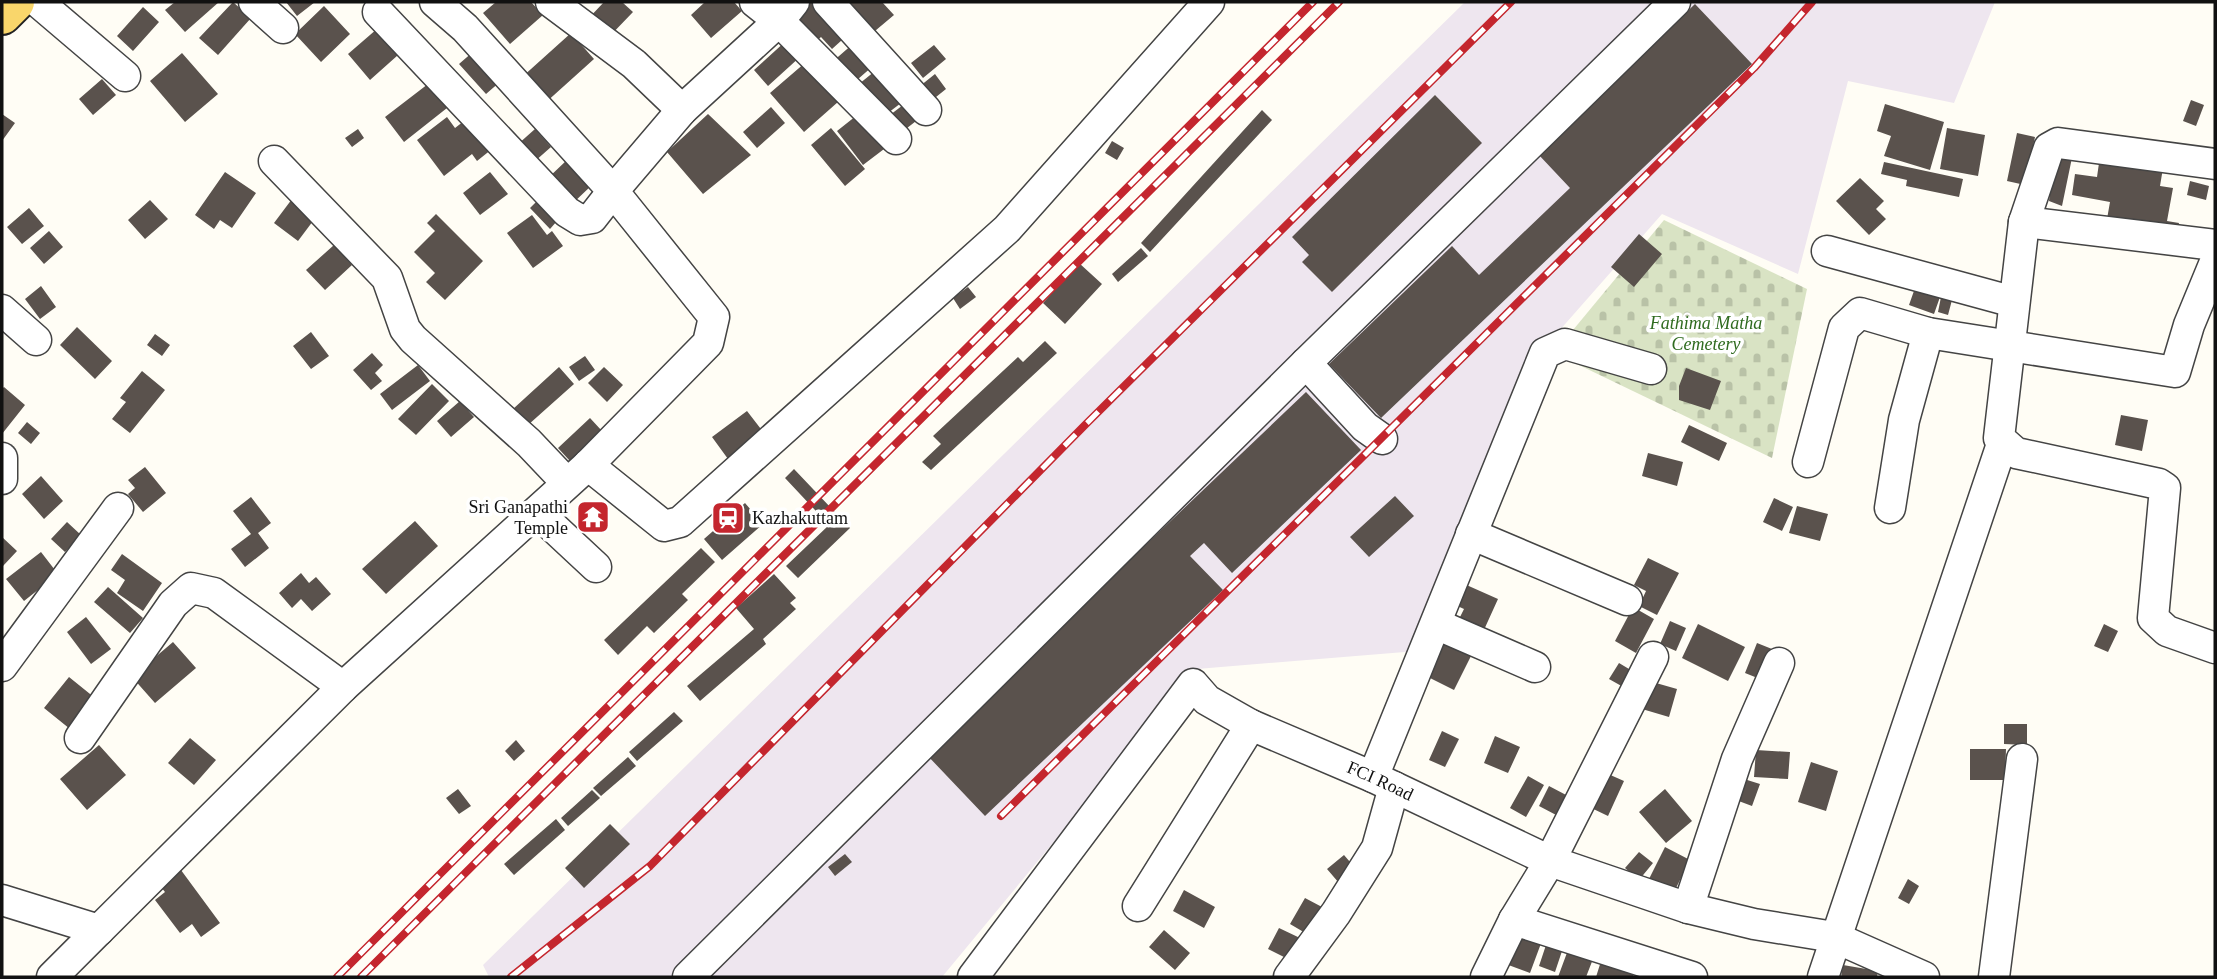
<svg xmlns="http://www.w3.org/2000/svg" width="2217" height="979" viewBox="0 0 2217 979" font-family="'Times New Roman',serif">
<defs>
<pattern id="cemetery-stones" width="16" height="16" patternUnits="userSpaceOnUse" patternTransform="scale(1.75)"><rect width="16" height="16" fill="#d9e3c4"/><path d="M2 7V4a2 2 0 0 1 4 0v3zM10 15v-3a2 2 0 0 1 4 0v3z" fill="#b9c2a7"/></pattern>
</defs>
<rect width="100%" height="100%" fill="#fffdf5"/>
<!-- industrial -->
<path fill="#eee6ef" d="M1465,2H1995L1954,103L1848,81L1798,274L1662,214L1544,348L1417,651L1197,669L942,977H489L483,965Z"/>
<!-- cemetery -->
<path fill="url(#cemetery-stones)" d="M1664,220L1807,289L1772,458L1554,353Z"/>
<!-- building -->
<path fill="#5a524d" d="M175,2H219L185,32L165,10Z
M233,2L251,18L218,55L199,38Z
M286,2H315L297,16Z
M496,2H531L543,15L510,44L483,13Z
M604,2H622L633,12L607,39L587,20Z
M705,2H734L742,11L711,38L691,15Z
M811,2H824L852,31L832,49L821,37L810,47L788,23Z
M846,2H882L894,15L869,36Z
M1695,4L1752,64L1381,418L1329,364L1452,246L1479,275L1570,188L1538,154Z
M324,6L350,34L321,62L295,34Z
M143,7L159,22L133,51L117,36Z
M385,22L407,47L370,80L348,54Z
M571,33L594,59L544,104L521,78Z
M787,40L801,56L768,86L754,70Z
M854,43L873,66L850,86L831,63Z
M934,45L946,59L923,78L911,63Z
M474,51L501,81L486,94L459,64Z
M182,53L218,94L185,122L150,81Z
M806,62L847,94L804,132L770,93Z
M880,67L905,100L884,116L859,84Z
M935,74L946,89L931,101L920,86Z
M102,79L116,95L93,115L79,99Z
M428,84L447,108L404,142L385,117Z
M1435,95L1482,143L1332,292L1302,262L1309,255L1292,237Z
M2191,100L2204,105L2196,126L2183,121Z
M907,102L920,118L898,135L886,118Z
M1885,104L1944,122L1930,170L1884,156L1891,136L1877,131Z
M771,107L785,123L757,148L743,132Z
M1262,110L1272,120L1150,252L1141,243Z
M861,112L888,146L863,165L837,131Z
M2,114L15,123L2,141Z
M473,114L497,145L477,161L472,154L444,176L417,140L447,117L455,128Z
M708,114L751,155L703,194L667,152Z
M831,128L865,169L845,186L811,145Z
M1947,128L1985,135L1978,176L1940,169Z
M358,129L364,138L352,147L345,138Z
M535,129L551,147L534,162L517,145Z
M2017,133L2035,137L2025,185L2007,181Z
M1112,141L1124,148L1117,160L1105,153Z
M2055,146L2074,148L2062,206L2049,201Z
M2100,156L2163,168L2160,186L2173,188L2167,221L2179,223L2177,231L2107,219L2110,202L2072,195L2075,174L2097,177Z
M568,159L592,185L572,204L547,179Z
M1884,162L1963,179L1959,197L1906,186L1907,180L1881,174Z
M225,172L256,193L232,228L220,220L214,229L195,215Z
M490,172L508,194L480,215L463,193Z
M1860,178L1884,201L1876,209L1886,219L1869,235L1836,201Z
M2190,181L2209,186L2206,200L2187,195Z
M295,195L319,213L298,241L274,223Z
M150,200L168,219L145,239L128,220Z
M537,201L557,221L550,229L530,208Z
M29,208L44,226L22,244L7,227Z
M436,214L483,261L445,300L426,282L435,273L414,252L435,231L427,223Z
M532,215L547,235L552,231L563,246L533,268L507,233Z
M49,231L63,247L44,264L30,248Z
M1639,234L1662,254L1634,287L1611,267Z
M334,245L352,265L325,290L306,270Z
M1141,248L1148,256L1118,282L1112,274Z
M1079,263L1102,284L1065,324L1043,303Z
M41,286L56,307L40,319L25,299Z
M968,287L976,297L960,309L953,298Z
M1915,288L1940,297L1934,314L1909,305Z
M1941,297L1952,300L1948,315L1938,312Z
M77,327L112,361L95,379L60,345Z
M311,332L329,356L311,369L293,346Z
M155,334L170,345L162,356L147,345Z
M1045,341L1057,353L931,470L922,462L941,444L933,436L1018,357L1023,362Z
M372,353L383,365L375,373L382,381L371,390L353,370Z
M585,356L595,370L579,381L569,367Z
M418,365L430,381L392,410L380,394Z
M559,367L574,384L528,425L513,409Z
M604,367L623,385L607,402L588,383Z
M1686,368L1721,381L1710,410L1679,400V386Z
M142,371L165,390L130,433L112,419L126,402L120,398Z
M432,384L449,401L416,435L398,419Z
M4,387L25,405L2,434V389Z
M1306,392L1361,450L1232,573L1204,543L1190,556L1223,590L985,816L926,754Z
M460,401L474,417L451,437L437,421Z
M747,411L764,433L728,459L712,437Z
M2121,415L2148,420L2142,451L2115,445Z
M590,418L602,431L570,461L558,448Z
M27,422L40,433L31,444L18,433Z
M1689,425L1727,443L1719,461L1681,442Z
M1648,453L1683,462L1677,486L1642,476Z
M145,467L166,493L143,512L128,494L135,488L128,480Z
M794,469L850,528L798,578L786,566L829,525L785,478Z
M41,476L63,501L44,519L22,494Z
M1395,496L1414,516L1369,557L1350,537Z
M251,497L271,523L258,533L269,548L245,567L231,549L251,534L233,511Z
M1774,498L1793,507L1782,531L1763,522Z
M745,503L763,524L722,560L704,539Z
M1797,506L1828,514L1820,541L1789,533Z
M415,521L438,546L386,594L362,569Z
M67,522L81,535L65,552L51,539Z
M2,537L17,551L3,566L2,564Z
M701,548L715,562L682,594L688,600L654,633L647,626L618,655L604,640Z
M41,552L58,574L24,601L6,579Z
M122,554L162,583L143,611L117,593L125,580L111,570Z
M1648,558L1679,573L1657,615L1639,606L1646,591L1634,585Z
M301,573L309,583L316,577L331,594L312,611L301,599L292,608L279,593Z
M774,574L796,598L790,603L796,609L763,639L766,644L700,701L687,686L754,629L736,608Z
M1462,583L1498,599L1483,632L1458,621L1464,609L1453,604Z
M108,587L143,618L130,633L94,602Z
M1633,607L1654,619L1636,653L1615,641Z
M86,617L111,649L91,664L67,632Z
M1670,621L1686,628L1676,651L1660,644Z
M1698,624L1745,647L1728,681L1682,658Z
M2104,624L2118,631L2108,652L2094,646Z
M1444,640L1472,654L1454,690L1426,676Z
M173,642L196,668L155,703L132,677Z
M1757,643L1777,651L1765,681L1745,673Z
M1619,663L1634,672L1625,688L1609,679Z
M69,677L95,698L70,729L44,708Z
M1649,681L1677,689L1669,717L1642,709Z
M674,712L683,721L637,761L629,752Z
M2004,724H2027V745L2004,744Z
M1442,731L1459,739L1445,767L1429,760Z
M1495,736L1520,747L1508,773L1484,763Z
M190,738L216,760L194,785L168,763Z
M516,740L525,751L514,761L505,751Z
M99,745L126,775L87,810L60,779Z
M1970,749H2006L2005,780H1970Z
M1756,750L1790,752L1788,779L1754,777Z
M628,757L636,766L601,796L593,788Z
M1811,762L1838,771L1826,811L1798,802Z
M1599,770L1624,781L1608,816L1583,804Z
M1528,776L1544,785L1526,817L1510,808Z
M1744,779L1760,784L1752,806L1736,800Z
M1549,786L1568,796L1558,816L1539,806Z
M458,789L471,806L459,814L446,798Z
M1665,789L1692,821L1666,843L1639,812Z
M592,790L600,798L568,826L561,818Z
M556,819L565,830L514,875L504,864Z
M610,824L630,844L584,888L565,868Z
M1665,847L1690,860L1674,892L1649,879Z
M1639,852L1653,863L1639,880L1625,868Z
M845,854L852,862L835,876L828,867Z
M1344,855L1356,869L1339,883L1327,869Z
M178,866L220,923L201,937L192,924L180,933L155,900L165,892L157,882Z
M1908,879L1919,886L1909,904L1898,898Z
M1184,890L1215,907L1204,928L1173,911Z
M1305,898L1322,907L1307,934L1290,924Z
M1279,928L1300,938L1290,960L1268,949Z
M1516,928L1543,938L1530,973L1503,963Z
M1164,930L1190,953L1175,970L1149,947Z
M1546,945L1562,951L1555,972L1539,966Z
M1568,950L1593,959L1586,977H1558Z
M1602,958L1635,970L1633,977H1596Z
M1843,965L1878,971L1877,977H1841Z"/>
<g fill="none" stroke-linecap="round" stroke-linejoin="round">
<defs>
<g id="minor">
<path d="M38,2L125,76"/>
<path d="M254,2L283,28"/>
<path d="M551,2L634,64L682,110"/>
<path d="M755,2L779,21L896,139"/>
<path d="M828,2L926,110"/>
<path d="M378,12L567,212L580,220L592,218L613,191L465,28L435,2"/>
<path d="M274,161L387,278L405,329L413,339L529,443L567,483"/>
<path d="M2215,164L2058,143L2049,148L2024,222L1999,438L2016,453L2159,484L2165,488L2153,618L2167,631L2215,648"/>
<path d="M2024,222L2215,245"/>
<path d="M1827,251L2014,302"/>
<path d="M2,310L36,340"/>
<path d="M1306,363L1365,427L1382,439"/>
<path d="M2,458V479"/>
<path d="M1808,462L1844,328L1860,313L1928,333L2175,372L2189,325L2215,262"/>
<path d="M588,465L664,526L680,522L1007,229L1209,2"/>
<path d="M1890,508L1904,420L1928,333"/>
<path d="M537,512L596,567"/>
<path d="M1471,534L1627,600"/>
<path d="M1436,624L1535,667"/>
<path d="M2,666L118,508"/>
<path d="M80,738L173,604L191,588L214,593L343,687"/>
<path d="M1373,777L1545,353L1565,344L1651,369"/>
<path d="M2,900L99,930L343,687L588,465L708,343L714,317L613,191L682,110L779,21L794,2"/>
<path d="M1138,906L1251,725"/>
<path d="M1688,908L1737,759L1779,663"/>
<path d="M1514,920L1692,977"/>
<path d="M52,977L99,930"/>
<path d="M688,977L1306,363L1675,2"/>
<path id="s1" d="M973,977L1193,684L1207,700L1251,725L1373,777L1550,861L1688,908L1754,924L1834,937L1924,977"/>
<path d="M1289,977L1336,913L1377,848L1394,787"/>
<path d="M1486,977L1514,920L1550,861L1653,657"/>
<path d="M1823,977L2002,444"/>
<path d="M1994,977L2022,759"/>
</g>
<path id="major" d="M2,15L15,2"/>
</defs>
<!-- minor casing -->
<use href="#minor" stroke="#444" stroke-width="33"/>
<!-- major casing -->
<use href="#major" stroke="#222" stroke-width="42"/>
<!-- minor -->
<use href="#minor" stroke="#fff" stroke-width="30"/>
<!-- major -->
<use href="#major" stroke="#f9d66b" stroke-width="38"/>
<defs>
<path id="rail" d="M1001,816L1754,68L1812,2
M337,977L1313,2
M361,977L1339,2
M511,977L650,866L1085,425L1511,2"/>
</defs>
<!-- rail casing -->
<use href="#rail" stroke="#c4262e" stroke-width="8"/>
<!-- rail -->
<use href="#rail" stroke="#fff" stroke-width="5" stroke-dasharray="16" stroke-linecap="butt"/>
</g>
<!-- icons -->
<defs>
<symbol id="temple-square" viewBox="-11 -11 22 22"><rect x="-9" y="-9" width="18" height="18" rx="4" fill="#c4262e" stroke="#fff"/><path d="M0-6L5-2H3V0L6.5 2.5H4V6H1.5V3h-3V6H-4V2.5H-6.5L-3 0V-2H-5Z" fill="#fff"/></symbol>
<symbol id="station-square" viewBox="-11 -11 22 22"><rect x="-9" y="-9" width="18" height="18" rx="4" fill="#c4262e" stroke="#fff"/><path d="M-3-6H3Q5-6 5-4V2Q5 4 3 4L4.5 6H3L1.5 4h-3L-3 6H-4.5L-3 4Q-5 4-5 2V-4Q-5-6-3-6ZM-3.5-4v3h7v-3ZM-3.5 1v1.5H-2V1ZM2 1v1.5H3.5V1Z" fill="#fff"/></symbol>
</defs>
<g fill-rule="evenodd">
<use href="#temple-square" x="574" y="498" width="38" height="38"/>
<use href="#station-square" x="709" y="499" width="38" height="38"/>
</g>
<g text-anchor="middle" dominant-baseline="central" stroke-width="7" stroke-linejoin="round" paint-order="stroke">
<!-- park labels -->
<g font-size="18" font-style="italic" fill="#2f6b1f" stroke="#fff">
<text x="1706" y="323">Fathima Matha<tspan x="1706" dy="21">Cemetery</tspan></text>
</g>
<!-- poi labels -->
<g font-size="18" fill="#111" stroke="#fff" text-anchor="end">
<text x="568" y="507">Sri Ganapathi<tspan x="568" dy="21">Temple</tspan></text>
<text x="752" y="518" text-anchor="start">Kazhakuttam</text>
</g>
<!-- street labels -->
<g font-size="18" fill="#111" stroke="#fff">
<text stroke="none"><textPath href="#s1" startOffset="579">FCI Road</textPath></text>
</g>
</g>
<!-- border -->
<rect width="2217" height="979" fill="none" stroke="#111111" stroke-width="7"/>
</svg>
